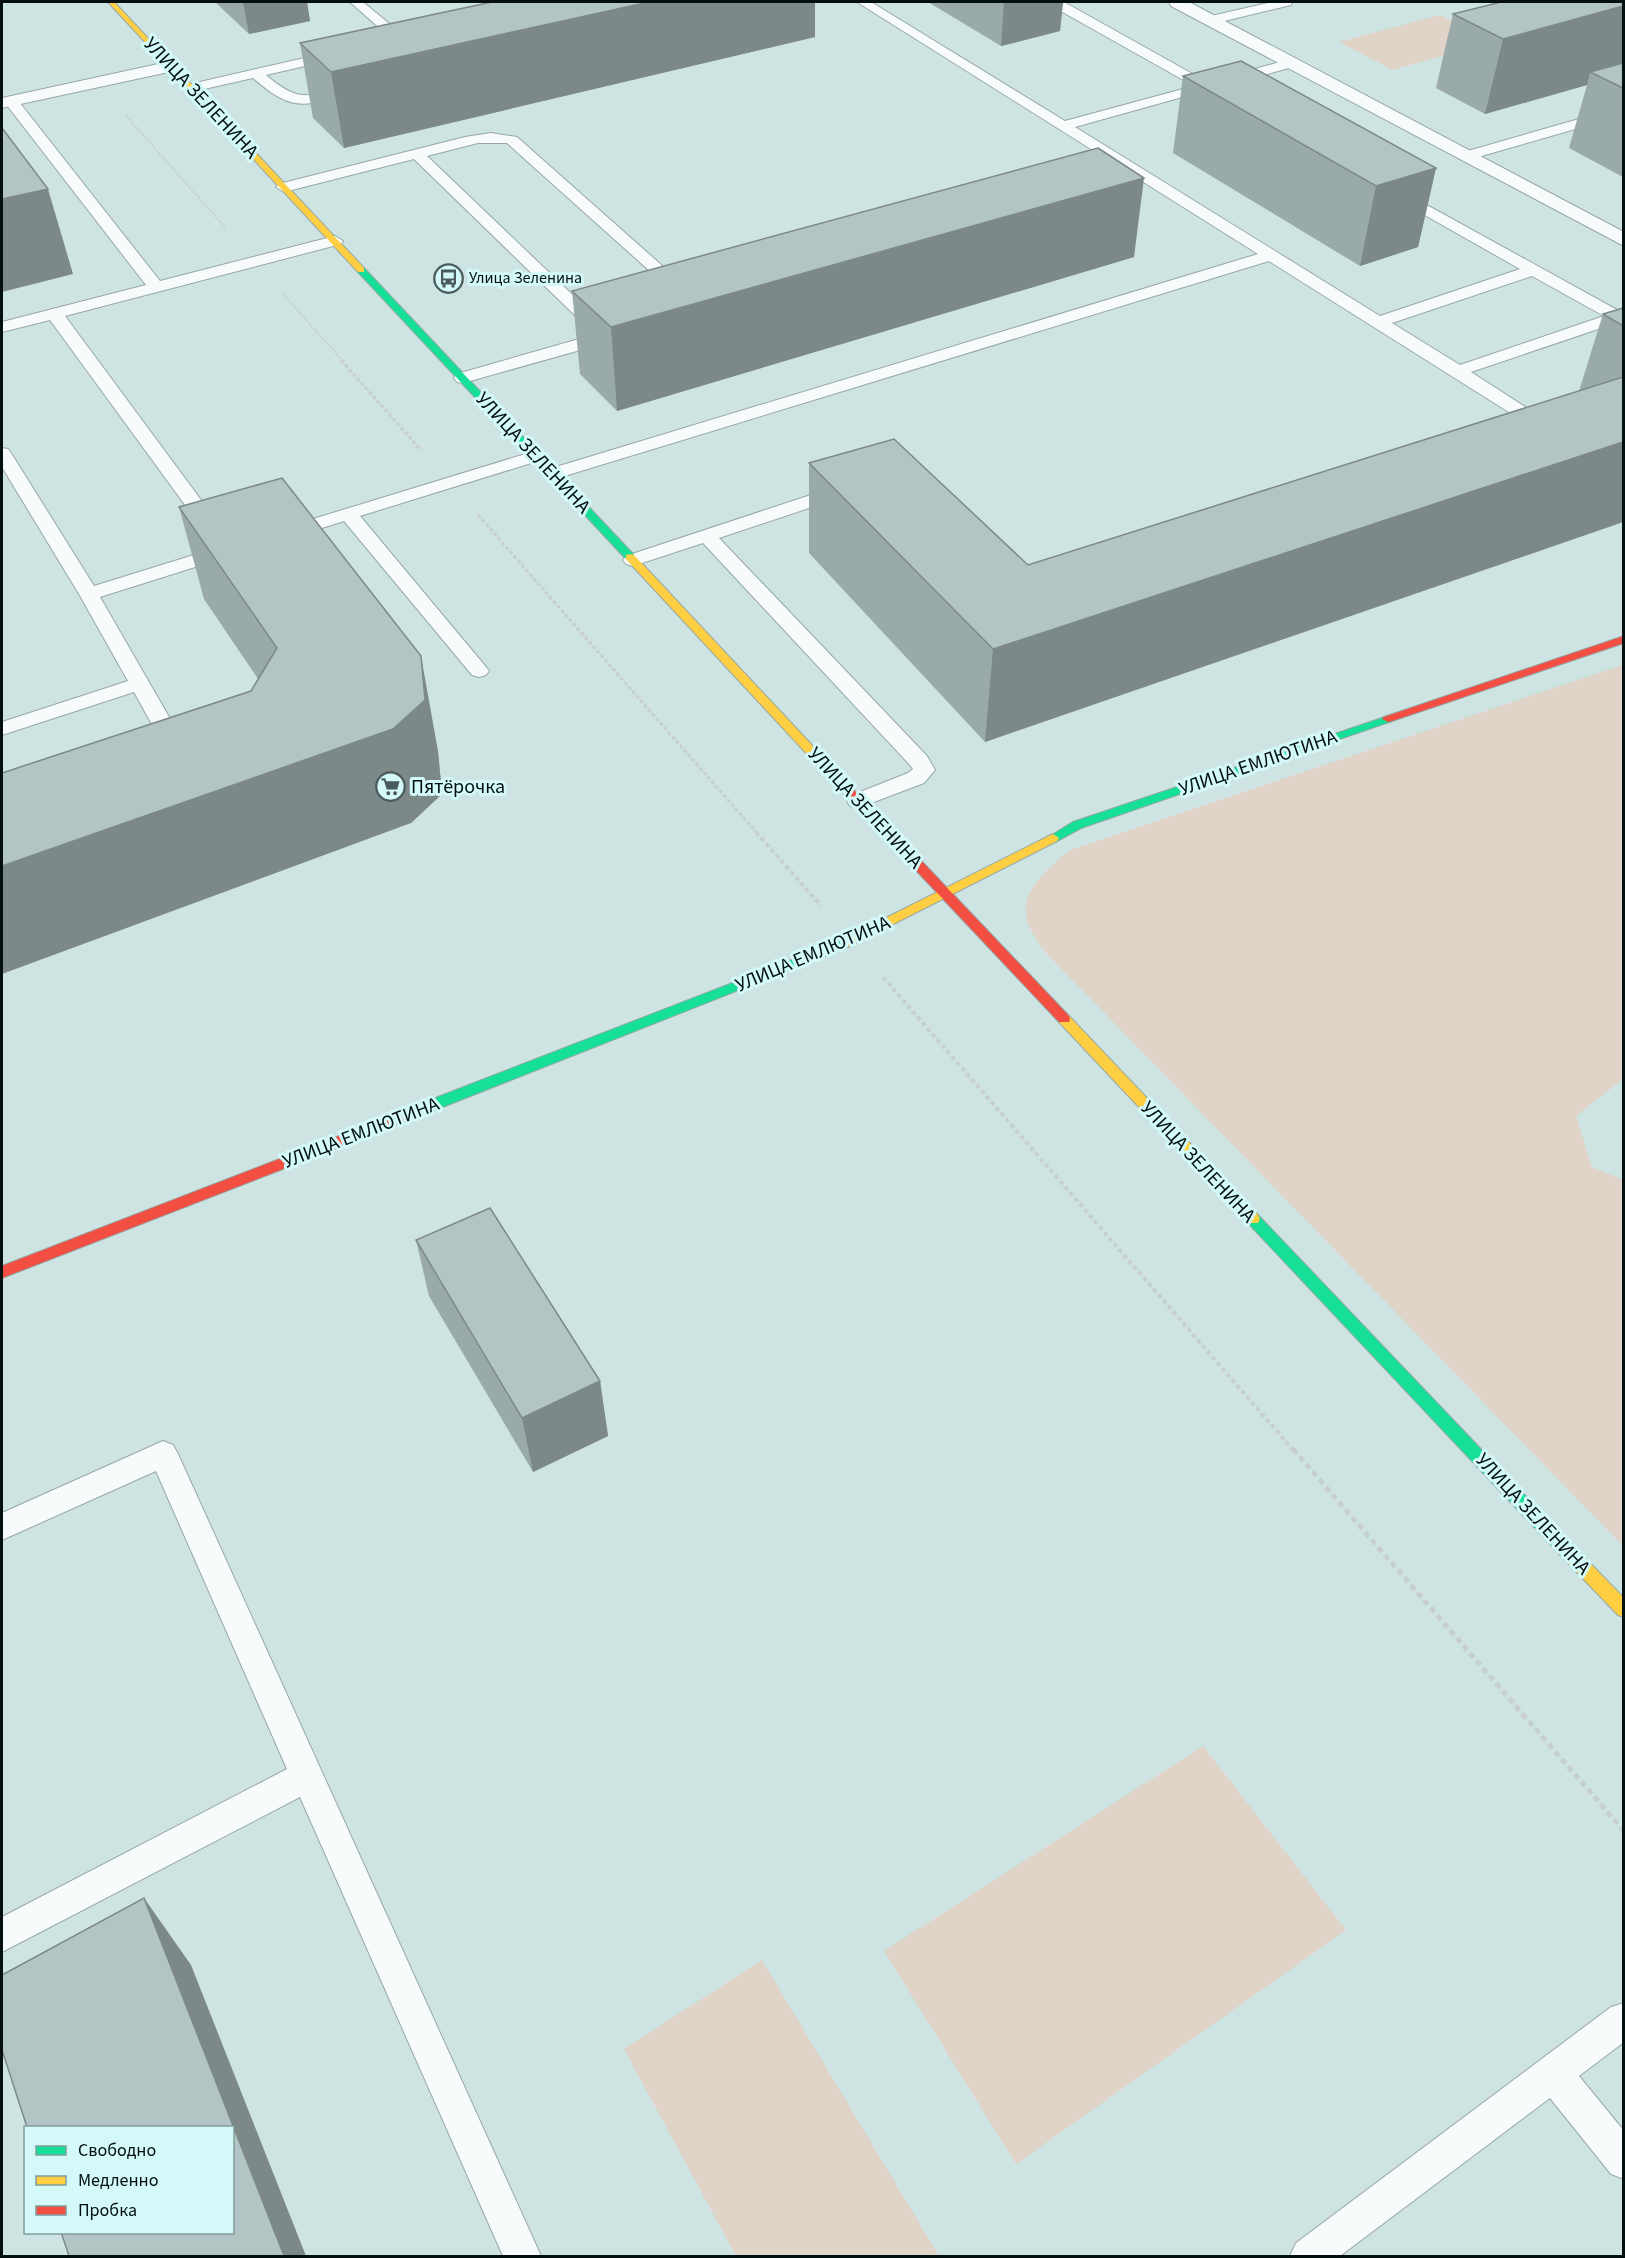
<svg xmlns="http://www.w3.org/2000/svg" width="1625" height="2258" viewBox="0 0 1625 2258" font-family="'Source Sans 3',sans-serif">
<rect width="100%" height="100%" fill="#cee4e3"/>
<!-- green -->
<path fill="#e0d3c8" d="M1440,15L1495,41L1393,70L1339,42Z
M1623,665V1079L1576,1116L1592,1167L1623,1180V1546L1046,953C1040,944 1032,934 1028,924C1017,891 1049,868 1070,850Z
M1203,1746L1346,1930L1016,2164L884,1951Z
M762,1960L939,2256H736L624,2049Z"/>
<g fill="none" stroke-linecap="round" stroke-linejoin="round">
<defs>
<path id="lane" d="M350,2H363L409,40L396,46H386L384,43L386,40L392,39Z
M857,2H871L1065,121L1194,86L1050,5L1049,2H1064L1207,82L1291,59L1296,60L1298,63L1296,66L1217,88L1222,92L1220,95L1215,96L1204,91L1075,127L1380,316L1520,269L1391,196L1388,193L1391,190L1396,188L1619,311L1624,310V326L1616,323L1471,372L1536,414L1544,427C1539,435 1529,437 1521,435L1518,431L1525,425L1523,421L1269,261L558,478H546L543,474L546,470L1258,254ZM1532,276L1604,316L1460,365L1392,323Z
M1272,2H1292L1291,5L1212,24L1205,20L1207,17Z
M335,51L340,52L342,55L340,58L266,75C298,102 305,97 343,88L350,92L348,95C301,107 291,111 253,78L191,92L184,88L191,84Z
M11,97L16,98L160,281L335,236L343,241L341,244L65,316L221,527L223,531L221,535H207L50,320L2,332V322L146,285L6,104L4,101L6,98Z
M1624,106V115L1471,159H1461L1459,156L1461,153Z
M491,133L517,137L676,278L678,286L666,295H654L652,292L662,282L507,143H478L427,156L602,323L608,336L591,347L463,383L457,382L454,378L457,374L579,339L591,334L589,329L414,159L284,192L276,187L279,184L465,137Z
M2,448L8,449L11,453L94,586L226,545L233,547L236,551L233,555L100,597L188,750L185,755L177,757L169,755L134,692L2,735V722L128,681L79,594L2,467Z
M535,451L541,452L544,456L541,460L360,516L486,667L489,671L486,675L479,677L472,675L344,521L284,540L277,538L275,534L277,530Z
M841,485L848,487L850,491L848,495L719,538L927,756L935,770L924,783L858,808L850,806L847,801L850,796L908,773L913,769L910,765L703,543L633,566L626,564L623,560L626,556Z
M163,1441L173,1445L178,1454L541,2256H503L300,1797L2,1952V1917L287,1769L156,1471L2,1540V1513Z
M1624,2003V2042L1579,2076L1624,2131V2179L1611,2174L1550,2098L1340,2256H1290L1296,2243L1611,2007Z"/>
<path id="street" d="M1169,2H1189L1624,232V246L1171,6Z
M172,61L178,62L181,66L178,70L2,108V98Z"/>
<path id="fast" d="M358,268H364L634,555V559H626L358,272Z
M1388,716L1394,719L1392,721L1081,828L1057,841L1053,842L1047,838L1073,822Z
M846,939L852,943L850,946L435,1110H425L423,1106L425,1102Z
M1253,1213L1258,1215L1578,1551L1580,1556L1578,1561L1572,1563L1566,1561L1248,1223L1246,1219L1248,1215Z"/>
<path id="slow" d="M108,2H114L364,268V272H358Z
M630,554L634,555L852,788V794H844L626,559V555Z
M1053,834L1059,838L1057,841L850,946L846,947L840,943L842,940Z
M1064,1014L1069,1016L1258,1215L1260,1219L1258,1223H1248L1059,1022L1058,1019Z
M1572,1549L1578,1551L1624,1598V1617L1618,1615L1566,1561L1564,1556L1566,1551Z"/>
<path id="jam" d="M1624,636V643L1392,721L1388,722L1382,719L1384,717Z
M848,787L852,788L1069,1016L1070,1019L1069,1022H1059L844,794V788Z
M430,1101L437,1106L435,1110L2,1278V1266Z"/>
</defs>
<!-- lane casing -->
<use href="#lane" stroke="#96a7a6" stroke-width="2"/>
<!-- street casing -->
<use href="#street" stroke="#96a7a6" stroke-width="2"/>
<!-- fast casing -->
<use href="#fast" stroke="#96a7a6" stroke-width="2"/>
<!-- slow casing -->
<use href="#slow" stroke="#96a7a6" stroke-width="2"/>
<!-- jam casing -->
<use href="#jam" stroke="#96a7a6" stroke-width="2"/>
<!-- path-far3 -->
<path stroke="#c8cfcf" stroke-width="2" stroke-dasharray="2 1.5" stroke-linecap="butt" d="M126,116L225,227
M283,294L343,361"/>
<!-- path-far2 -->
<path stroke="#c8cfcf" stroke-width="3" stroke-dasharray="4 2" stroke-linecap="butt" d="M341,360L421,450
M478,515L757,833"/>
<!-- path-far1 -->
<path stroke="#c8cfcf" stroke-width="4" stroke-dasharray="4.5 3" stroke-linecap="butt" d="M756,832L821,906
M883,977L1294,1451"/>
<!-- path -->
<path stroke="#c8cfcf" stroke-width="5" stroke-dasharray="6 4" stroke-linecap="butt" d="M1293,1449L1624,1831"/>
<!-- lane -->
<use href="#lane" fill="#f8fbfb" fill-rule="evenodd"/>
<!-- street -->
<use href="#street" fill="#f8fbfb" fill-rule="evenodd"/>
<!-- fast -->
<use href="#fast" fill="#16e098" fill-rule="evenodd"/>
<!-- slow -->
<use href="#slow" fill="#ffcf43" fill-rule="evenodd"/>
<!-- jam -->
<use href="#jam" fill="#f24e42" fill-rule="evenodd"/>
</g>
<!-- wall -->
<path fill="#9aa9a9" d="M215,2H307L310,21L249,34Z
M928,2H1063L1060,31L1001,46Z
M1623,2V177L1569,148L1587,85L1485,114L1436,88L1453,14Z
M815,37L344,148L313,118L300,43Z
M1183,76L1436,168L1418,247L1360,266L1173,153Z
M1134,257L617,411L580,374L572,291Z
M1623,308V522L985,742L809,553V463L1028,565L1579,391L1603,314Z
M179,507L438,751L442,794L411,823L251,691L258,679L204,599Z
M416,1240L600,1381L608,1436L533,1472L429,1296Z"/>
<!-- shaded-wall -->
<path fill="#7d8989" d="M243,2H307L310,21L249,34Z
M649,2H815V37L344,148L331,72Z
M1004,2H1063L1060,31L1001,46Z
M1623,6V75L1590,72L1587,85L1485,114L1503,39Z
M1436,168L1418,247L1360,266L1376,186Z
M1144,178L1134,257L617,411L611,327Z
M48,189L73,274L2,292V199Z
M1623,442V522L985,742L993,649Z
M421,656L438,751L442,794L411,823L2,974V866Z
M600,1381L608,1436L533,1472L522,1418Z
M144,1898L191,1965L306,2256H284Z"/>
<!-- building -->
<path fill="#b3c4c4" stroke="#7d8989" stroke-width="1.5" d="M492,2H649L331,72L300,43Z
M1501,2H1623V6L1503,39L1453,14Z
M1241,61L1436,168L1376,186L1183,76Z
M1623,63V88L1590,72Z
M2,128L48,189L2,199Z
M1098,148L1144,178L611,327L572,291Z
M1623,308V326L1603,314Z
M1623,377V442L993,649L809,463L894,439L1028,565Z
M282,478L421,656L425,700L393,729L2,866V773L251,691L277,648L179,507Z
M490,1208L600,1381L522,1418L416,1240Z
M144,1898L284,2256H69L61,2232H232V2127H27L2,2050V1975Z"/>
<!-- icons -->
<defs>
<symbol id="bus-ring" viewBox="-11 -11 22 22"><circle r="9.5" fill="#d3f9f8" stroke="#4b5a5a" stroke-width="1.5"/><path d="M-5-6H5V4H4V6H2V4H-2V6H-4V4H-5ZM-3.5-4V0h7V-4ZM-3.5 1.2v1.5H-2V1.2ZM2 1.2v1.5H3.5V1.2Z" fill="#4b5a5a"/></symbol>
<symbol id="supermarket-ring" viewBox="-11 -11 22 22"><circle r="9.5" fill="#d3f9f8" stroke="#4b5a5a" stroke-width="1.5"/><path d="M-6-5.5h2.5l.6 2H6L4.5 2H-2.5L-4.4-4H-6ZM-1.5 3.2a1.3 1.3 0 1 0 .1 0ZM3 3.2a1.3 1.3 0 1 0 .1 0Z" fill="#4b5a5a"/></symbol>
</defs>
<g fill-rule="evenodd">
<use href="#bus-ring" x="432" y="262" width="33" height="33"/>
<use href="#supermarket-ring" x="374" y="770" width="33" height="33"/>
</g>
<g text-anchor="middle" dominant-baseline="central" stroke-width="6" stroke-linejoin="round" paint-order="stroke">
<!-- far-poi labels -->
<g font-size="16" fill="#041010" stroke="#d3f9f8" text-anchor="start">
<text x="469" y="278">Улица Зеленина</text>
</g>
<!-- street labels -->
<g font-size="20" fill="#041010" stroke="#d3f9f8">
<text transform="translate(201 98) rotate(47)">УЛИЦА ЗЕЛЕНИНА</text>
<text transform="translate(533 453) rotate(47)">УЛИЦА ЗЕЛЕНИНА</text>
<text transform="translate(1258 763) rotate(-19)">УЛИЦА ЕМЛЮТИНА</text>
<text transform="translate(865 808) rotate(47)">УЛИЦА ЗЕЛЕНИНА</text>
<text transform="translate(813 954) rotate(-23)">УЛИЦА ЕМЛЮТИНА</text>
<text transform="translate(361 1133) rotate(-21)">УЛИЦА ЕМЛЮТИНА</text>
<text transform="translate(1198 1162) rotate(47)">УЛИЦА ЗЕЛЕНИНА</text>
<text transform="translate(1533 1514) rotate(47)">УЛИЦА ЗЕЛЕНИНА</text>
</g>
<!-- poi labels -->
<g font-size="20" fill="#041010" stroke="#d3f9f8" text-anchor="start">
<text x="411" y="787">Пятёрочка</text>
</g>
</g>
<!-- border -->
<rect width="1625" height="2258" fill="none" stroke="#041010" stroke-width="6"/>
<!-- legend -->
<rect x="24" y="2126" width="210" height="108" fill="#d3f9f8" stroke="#809c9b" stroke-width="1.5"/>
<rect x="36" y="2146" width="30" height="9" fill="#16e098" stroke="#809c9b" stroke-width="1.5"/>
<text x="78" y="2156" font-size="18" fill="#041010">Свободно</text>
<rect x="36" y="2176" width="30" height="9" fill="#ffcf43" stroke="#809c9b" stroke-width="1.5"/>
<text x="78" y="2186" font-size="18" fill="#041010">Медленно</text>
<rect x="36" y="2206" width="30" height="9" fill="#f24e42" stroke="#809c9b" stroke-width="1.5"/>
<text x="78" y="2216" font-size="18" fill="#041010">Пробка</text>
</svg>
